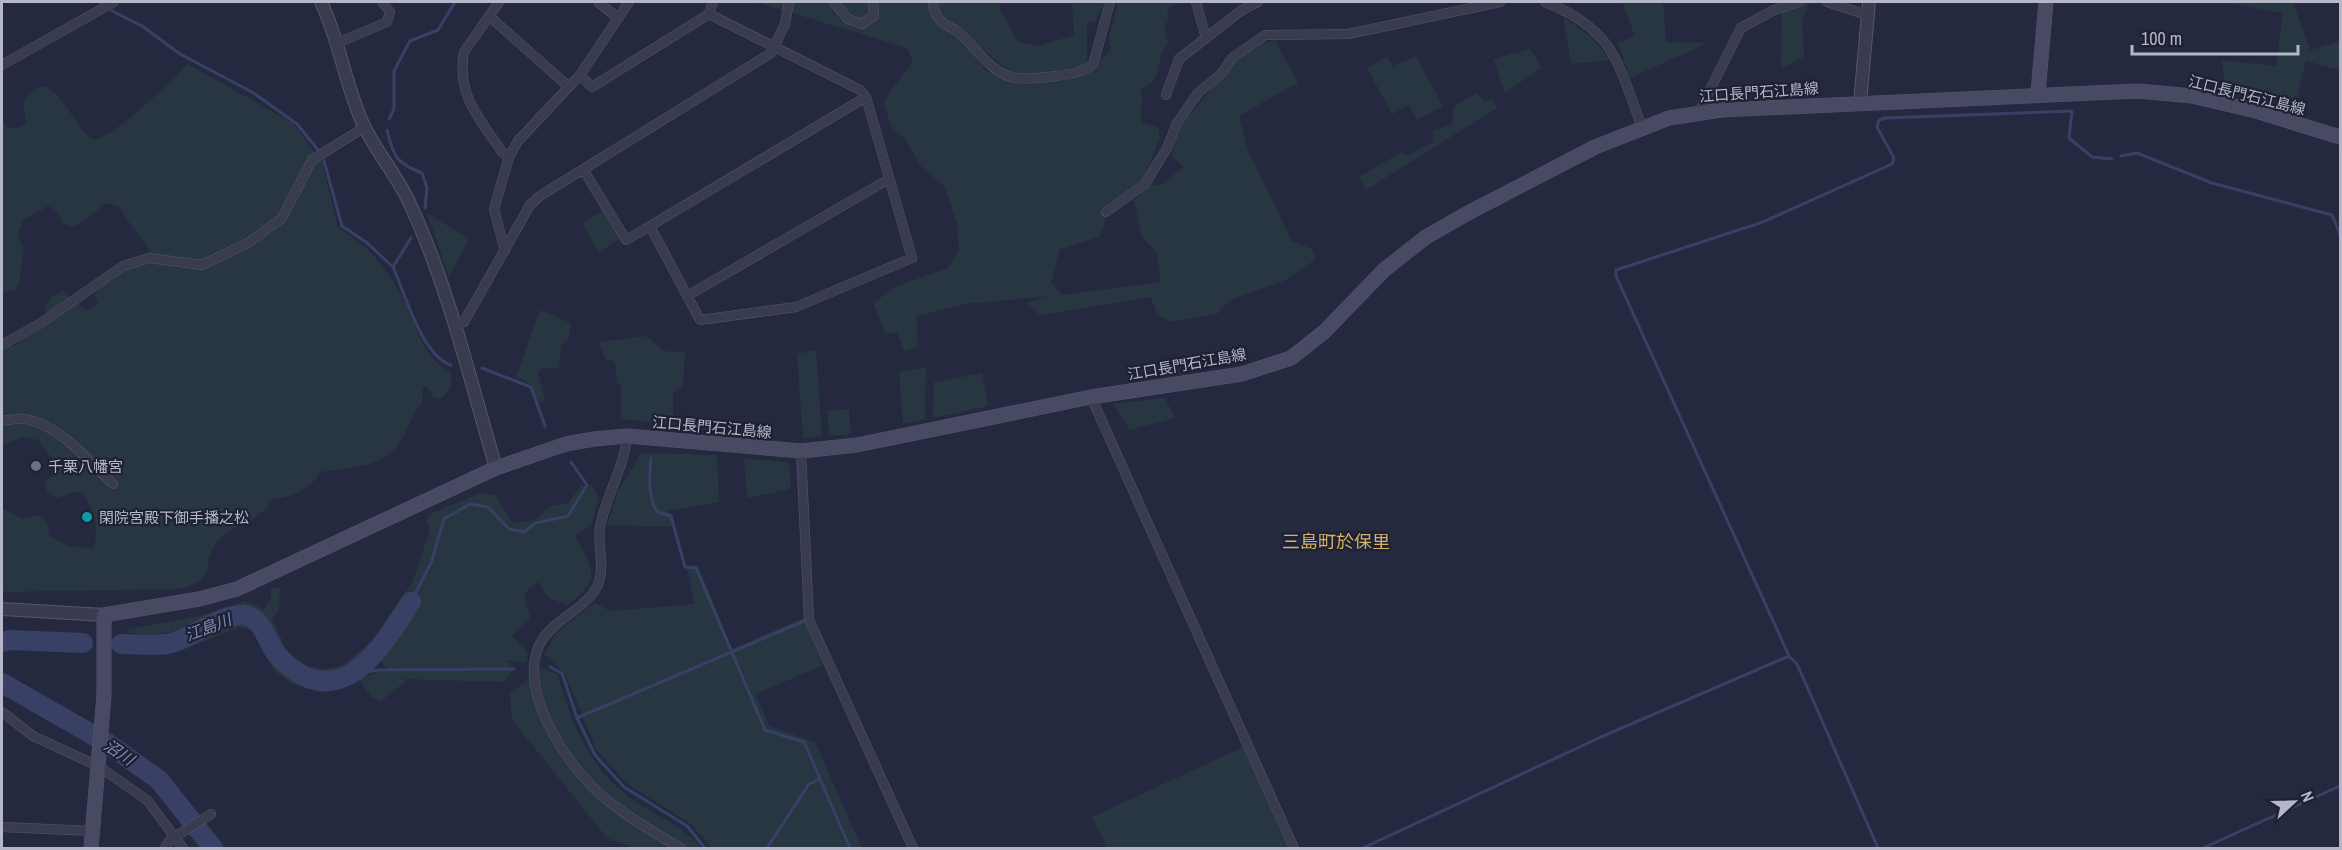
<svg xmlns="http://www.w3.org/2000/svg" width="2342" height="850" viewBox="0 0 2342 850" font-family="'Archivo Narrow','Noto Sans JP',sans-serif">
<rect width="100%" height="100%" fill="#25293f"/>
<!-- green -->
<path fill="#273640" d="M756,2H999L1000,9L1017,41L1038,46L1074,35L1072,2H1104L1096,21L1087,23V64L1037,75L1009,72L945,17L937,23L961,39L986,71L1003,78L1031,83L1097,71L1101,59L1110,51L1109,37L1118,2H1177L1167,9L1169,19L1164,27L1168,43C1154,58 1165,82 1140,89C1145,101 1138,111 1143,123L1158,127L1160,138L1144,178L1101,209L1106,218L1100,237L1060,249L1051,282L1062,295L1161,282L1157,253L1142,237L1134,201L1148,186L1161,185L1184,167L1171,156L1180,126L1236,60L1260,43L1275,40L1298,83L1239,116L1248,150L1292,241L1312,249L1316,259L1286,280L1230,300L1217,314L1171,322L1157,314L1151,297L1040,315L1026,303L1053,296L964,304L916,316L918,347L904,351L898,333H885L873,303L897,286L948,268L959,251L957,223L945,187L922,168L905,139L892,128L884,104L890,91L913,62L907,48Z
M1622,2H1663L1666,42L1708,43L1630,78L1618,43L1635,36Z
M1779,2H1810L1802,20L1804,57L1781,69L1782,12Z
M2231,2H2293L2310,50L2340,41V70L2306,61L2296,102L2225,87L2222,60L2276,66L2283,13L2233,4Z
M1563,17L1592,37L1610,60L1571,64Z
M1530,49L1542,67L1505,93L1493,59Z
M1416,56L1443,106L1417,120L1409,105L1392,114L1367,68L1387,57L1392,66Z
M188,64L293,123L322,162L338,228C374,249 394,276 410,314C417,330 423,350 436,362C441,367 446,368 451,373V387L441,399L434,398L426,386L423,387L422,404C412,413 410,425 403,437C385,469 353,467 320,472C313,488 290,498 273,499C259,523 231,524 217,542C198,567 221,579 178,589L2,592V508L22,519L38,515L47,523L49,535L68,546L93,548C101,534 93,499 79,491L56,498L47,491L45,482L60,469L38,440L22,437L2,446V345L13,346L48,324L45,308L52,296L64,291L87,311L98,303L94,290L127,268L145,263L149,249C140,233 127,224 120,207L107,203C93,211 86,222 71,227L62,223L57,211L48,206L23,220L18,236L24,249C20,264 23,276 16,290L2,293V122L9,128L21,127L26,121L23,102C53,55 71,130 94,140C120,133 167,84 188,64Z
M1477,93L1484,101L1492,100L1497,108L1366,190L1359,177L1402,152L1406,156L1433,142V131L1452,124L1454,106Z
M602,211L619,239L599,252L582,224Z
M427,213L469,239L449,277Z
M540,310L571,323L568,342L561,345L559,368H542L538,373L545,401L539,402L531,384L516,377Z
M646,336L664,351L685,353L683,386L673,393L674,424L621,419V385L617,383L615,362L605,359L599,342Z
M816,350L822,436L803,438L797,354Z
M926,367L925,419L903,424L899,372Z
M982,373L988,406L933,418L934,382Z
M1165,398L1175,418L1130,430L1113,404Z
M849,409L851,434L829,436L827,411Z
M641,453L717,455L719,502L666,511L672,515L675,527L607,525L618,491Z
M744,459L789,462L791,489L747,498Z
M592,485L599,498L591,525L575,535C593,572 603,576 568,605L549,598L538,582L524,593L530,618L512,635L528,654L526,663L506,660L514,669L504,682L403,679L406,681L381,701L371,697L360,680L324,693L293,685L274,670L251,630L240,627L168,656L236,621L249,623L256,627L279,665L296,678L323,686L388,670L382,663L380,644C369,651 359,664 347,669C321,680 295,671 279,648C268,634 270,615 248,612C207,606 167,650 125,630C164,622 207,618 244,601L264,609L271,597V588H280L279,611L272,618L286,649L304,666L326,669L344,665L371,641L412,583L430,530L426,520L432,513L481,493L496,495L512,523L534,520L551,506L568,503L581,486Z
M698,565L732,649L803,618L823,665L756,694L769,726L815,742L862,848H712L691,824L626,783L596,749L565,673L544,654L557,632L595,603L610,611L695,604L686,566Z
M541,668L557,674C571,719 586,762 624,793C650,815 678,821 702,848H634L607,838L512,720L510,694Z
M1243,747L1288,848H1107L1092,817Z"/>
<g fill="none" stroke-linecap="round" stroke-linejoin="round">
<!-- stream -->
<path stroke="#394066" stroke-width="3" d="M100,2L101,3
M112,11L142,26L180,54L252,92L297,124L318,150
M389,119L394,109V71L410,41L438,30L455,2
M387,130C393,156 396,163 422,173L427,188L425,208
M2121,156L2137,153L2212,183L2332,215L2340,234
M324,161L342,226L366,242L393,267
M411,238L393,267C405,294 422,356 451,365
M482,368L531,387L545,426
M651,458C649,476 648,496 657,512L671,516L685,567L696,568L765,730L804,742L850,848
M411,602L431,563L444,519L470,504L488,507L509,529L524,532L536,523L568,516L587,485L571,462
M1789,656L1616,276V270L1763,222L1892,164L1894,158L1877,127L1879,120L1885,118L2072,111L2069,138L2092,157L2112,159
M550,667L562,673L577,718L595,755L624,787L687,826L705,848
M355,673L380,670L514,669
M577,718L804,621
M767,848L809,784L820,779
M1363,848L1601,737L1789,656L1797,664L1878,848
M2203,848L2340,786"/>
<!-- river -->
<path stroke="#394066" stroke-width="20" d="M2,642L10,640L83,643
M121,644C136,644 153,646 167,644C193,639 217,614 244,615C262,617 266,639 275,652C284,664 293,670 306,677C355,698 389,635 411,602
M2,683L107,743L159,780L213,848"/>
<defs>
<path id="minor" d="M499,2L464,52C456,95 480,119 502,152L509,157
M598,2L618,18
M834,2L848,19L862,24L874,16L873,2
M933,2C933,8 934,13 939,19C944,25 951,27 958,32C975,46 989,71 1011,77C1028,81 1081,75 1093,65L1110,2
M1196,2L1206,38
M1545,2C1614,29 1618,63 1642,127
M1827,2L1867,15
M709,14L713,2
M489,16L569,87
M335,44L387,22L390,12L382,2
M2,65L114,2
M580,75L592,87L709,14L860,90L866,97L912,258L796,307L700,320L650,226L626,240L583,169
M1166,95L1179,59L1242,10L1258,2
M1699,112L1741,28L1774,10L1799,2
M1106,212L1145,184L1167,148L1177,123L1198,93L1222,73L1232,58L1265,35L1348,34L1500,2
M650,226L866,97
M505,251L494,209L509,157L518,141L580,75L629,2
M687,296L889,179
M455,326L464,322L530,205L540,196L771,53L785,24L789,2
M2,345L41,323L123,266L149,258L202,265L248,243L282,218L312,160L365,127
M1091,397L1294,848
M2,421C10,420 21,417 30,420C63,429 90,462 113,484
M627,436C624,469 606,495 600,527C597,545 605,564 599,582C589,610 549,619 538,648C519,696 571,772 608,801C631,819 656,834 681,848
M801,451L809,620L913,848
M2,712L33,736L98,766L147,800L183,848
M2,827L93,831
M165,848L170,840L211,814"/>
<path id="tertiary" d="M321,2C340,41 345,86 364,126C377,153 398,177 410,204C449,288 470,380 496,468
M1860,103L1869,2
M2,609L104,615"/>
<path id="secondary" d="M2038,93L2046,2
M91,848L104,695V615L199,599L237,589L496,468L566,444L594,439L627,436L801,451L857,445L1091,397L1242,374L1291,358L1324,332L1384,270L1426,237L1468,213L1595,147L1669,118L1721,110L2138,91L2192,96L2256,111L2340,137"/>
</defs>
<!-- minor casing -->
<use href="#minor" stroke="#545769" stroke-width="10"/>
<!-- tertiary casing -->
<use href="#tertiary" stroke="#545769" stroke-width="14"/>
<!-- secondary casing -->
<use href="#secondary" stroke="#545769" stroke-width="15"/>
<!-- minor -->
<use href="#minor" stroke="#393c4f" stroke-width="9"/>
<!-- tertiary -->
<use href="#tertiary" stroke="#393c4f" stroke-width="12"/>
<!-- secondary -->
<use href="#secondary" stroke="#474a62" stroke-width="14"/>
</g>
<!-- markers -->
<circle fill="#6b7280" stroke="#1e2134" stroke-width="2" cx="36" cy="466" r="6"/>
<circle fill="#0f9aa8" stroke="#1e2134" stroke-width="2" cx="87" cy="517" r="6"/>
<g text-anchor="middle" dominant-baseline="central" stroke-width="4.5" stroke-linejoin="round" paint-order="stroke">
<!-- street labels -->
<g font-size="15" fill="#b5b7c9" stroke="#1e2134">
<text transform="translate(1759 92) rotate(-4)">江口長門石江島線</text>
<text transform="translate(2247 95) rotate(14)">江口長門石江島線</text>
<text transform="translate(1187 364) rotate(-10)">江口長門石江島線</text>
<text transform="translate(712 427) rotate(5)">江口長門石江島線</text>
</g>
<!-- poi labels -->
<g font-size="15" fill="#b5b7c9" stroke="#1e2134" text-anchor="start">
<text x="48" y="466">千栗八幡宮</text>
<text x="99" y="517">閑院宮殿下御手播之松</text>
</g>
<!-- water labels -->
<g font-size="16" font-style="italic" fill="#848cb5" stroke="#1e2134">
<text transform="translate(208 627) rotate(-21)">江島川</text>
<text transform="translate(119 752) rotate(34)">沼川</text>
</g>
<!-- quarter labels -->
<g font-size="18" fill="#d4b365" stroke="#1e2134">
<text x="1336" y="541">三島町於保里</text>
</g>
</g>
<!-- border -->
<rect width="2342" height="850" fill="none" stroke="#b5b7c9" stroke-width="6"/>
<!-- north arrow -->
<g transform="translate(2294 802) rotate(68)" stroke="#1e2134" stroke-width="4.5" paint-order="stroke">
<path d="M0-4.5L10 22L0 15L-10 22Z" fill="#b5b7c9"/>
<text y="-9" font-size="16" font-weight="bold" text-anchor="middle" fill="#b5b7c9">N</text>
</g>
<!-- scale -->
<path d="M2132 45v9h166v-9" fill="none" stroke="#b5b7c9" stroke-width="3"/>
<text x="2141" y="45" font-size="18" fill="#b5b7c9" stroke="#1e2134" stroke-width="4.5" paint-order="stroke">100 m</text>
</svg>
